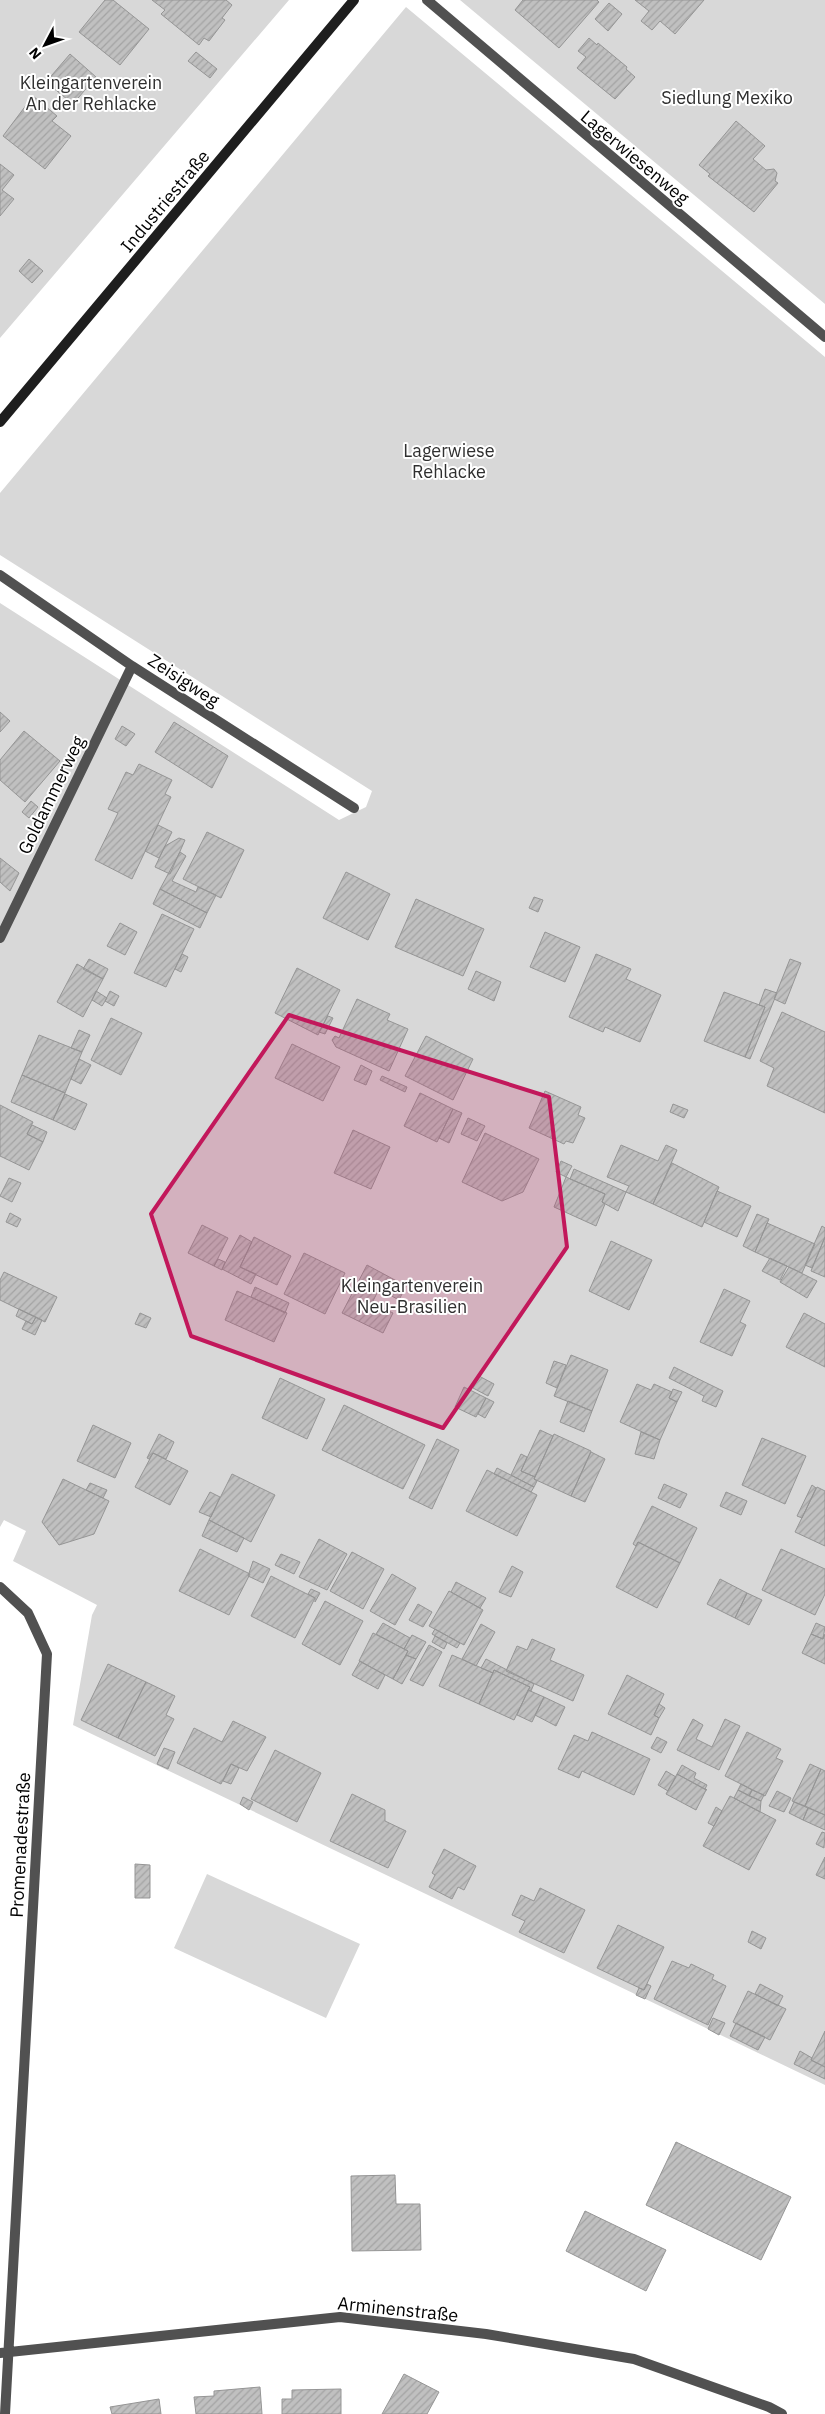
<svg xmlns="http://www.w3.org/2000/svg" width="825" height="2414" viewBox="0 0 825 2414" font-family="'IBM Plex Sans',sans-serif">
<defs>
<pattern id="building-hatch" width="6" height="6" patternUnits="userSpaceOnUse" patternTransform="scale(1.25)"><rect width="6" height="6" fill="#c0c0c0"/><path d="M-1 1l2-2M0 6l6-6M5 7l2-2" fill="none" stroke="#a3a3a3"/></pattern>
</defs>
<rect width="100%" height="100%" fill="#fff"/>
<!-- green -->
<path fill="#d8d8d8" d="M0,0H289L0,338Z
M460,0H825V304Z
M406,7L825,357V2085L73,1725L92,1615L97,1605L13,1561L26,1531L4,1520L0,1527V603L339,820L366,807L372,791L0,555V493Z
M207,1874L360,1944L326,2018L174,1948Z"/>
<!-- building -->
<path fill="url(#building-hatch)" stroke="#959595" d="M105,0H113L149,29L120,65L79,32Z
M152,0H226L232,5L222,18L225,20L209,41L204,38L199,45L161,14L165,10Z
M523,0H597L599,2L559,48L515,10Z
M635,0H704L675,34L660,21L652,30L641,21L649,11Z
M609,3L622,14L608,31L595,19Z
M589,38L597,45L598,43L627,67L626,69L635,77L615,99L577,68L586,57L578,51Z
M196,52L217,69L210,78L188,61Z
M70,54L96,77L73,104L46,82Z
M33,96L57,116L52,121L71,136L45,169L3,136Z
M736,121L765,146L753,159L766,170L774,169L777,173L775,181L778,183L754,212L708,176L710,174L699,165Z
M0,164L14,175L2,190L14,199L0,216Z
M29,259L43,271L32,283L19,271Z
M0,712L10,721L0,732Z
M174,722L228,756L212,788L155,752Z
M122,726L135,734L126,746L115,739Z
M24,731L60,761L25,802L0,780V760Z
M139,764L172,780L165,794L171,797L132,879L95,860L118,813L108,809L126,772L133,775Z
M31,801L38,807L29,818L22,812Z
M158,825L172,832L159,858L145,851Z
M207,832L244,850L221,898L183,879Z
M179,838L185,840L170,874L155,867L165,846Z
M180,852L186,856L172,881L196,892L198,887L216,895L207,913L160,889Z
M0,858L19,873L10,891L0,882Z
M346,872L390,894L368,940L323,918Z
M160,889L207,913L200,928L153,904Z
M534,897L543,900L538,912L529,908Z
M416,899L484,929L463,976L395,947Z
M162,914L194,929L166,987L134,973Z
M120,923L137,932L125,955L107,946Z
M545,932L580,947L565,982L530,967Z
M182,954L188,957L181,972L175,969Z
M596,954L631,969L626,979L661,995L640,1042L605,1027L603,1032L569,1017Z
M89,959L108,969L103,979L83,969Z
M790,959L801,963L785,1004L774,999Z
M77,964L103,979L83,1017L57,1002Z
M297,968L340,990L318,1035L275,1013Z
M476,971L501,982L494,1001L468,989Z
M765,989L777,993L750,1059L745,1057L765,1007L759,1005Z
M96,991L107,998L102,1006L92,1000Z
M110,991L119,996L114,1006L105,1001Z
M724,992L765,1007L745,1057L704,1041Z
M357,999L390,1014L387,1020L408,1029L389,1071L336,1047L332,1040L335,1036L339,1038Z
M782,1012L825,1032V1113L767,1086L774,1068L760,1061Z
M328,1016L333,1018L325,1034L319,1032Z
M111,1018L142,1033L121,1075L91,1060Z
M79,1030L90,1035L82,1052L71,1048Z
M39,1035L82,1052L65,1093L22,1075Z
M426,1036L473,1059L453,1100L405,1076Z
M292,1044L340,1067L323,1101L275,1078Z
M79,1059L91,1065L81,1084L71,1079Z
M361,1065L372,1071L366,1085L354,1080Z
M22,1075L65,1093L53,1120L11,1102Z
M382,1076L407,1087L405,1092L380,1080Z
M545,1091L581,1107L578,1115L585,1118L573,1143L566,1141L564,1144L529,1128Z
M420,1093L453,1109L437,1142L404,1126Z
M65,1094L87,1104L75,1130L53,1120Z
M673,1104L688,1110L684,1118L670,1112Z
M0,1105L33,1122L27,1134L43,1142L29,1170L0,1156Z
M453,1109L462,1113L449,1143L439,1138Z
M468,1118L485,1126L477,1141L461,1134Z
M32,1125L47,1132L43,1142L27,1134Z
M353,1130L390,1147L371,1189L334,1173Z
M485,1133L539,1159L523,1192L502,1201L462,1182Z
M621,1145L658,1161L666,1145L677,1150L653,1204L626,1192L629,1186L607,1177Z
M561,1161L572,1166L566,1177L556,1172Z
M672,1163L719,1187L702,1227L653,1204Z
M574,1169L626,1192L618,1211L602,1202L605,1194L570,1179Z
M566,1177L605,1194L602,1202L605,1204L596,1226L554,1207Z
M9,1178L21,1183L12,1202L0,1196Z
M717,1191L751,1206L737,1237L704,1222Z
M10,1213L21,1219L17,1227L6,1222Z
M757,1214L769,1219L755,1252L743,1246Z
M767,1223L815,1244L802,1273L755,1252Z
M202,1225L228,1238L214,1266L188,1253Z
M822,1226L825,1228V1237L812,1268L805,1265Z
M240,1235L252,1242L240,1267L256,1274L251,1284L222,1269Z
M254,1237L291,1256L277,1285L240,1267Z
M825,1237V1277L811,1271Z
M611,1241L652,1260L629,1310L589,1291Z
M304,1253L345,1273L325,1314L284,1294Z
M770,1258L787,1266L780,1280L762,1271Z
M218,1259L225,1262L222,1270L214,1266Z
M367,1265L406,1286L399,1300L379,1289L372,1303L393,1313L383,1333L342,1313Z
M789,1267L817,1281L807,1298L780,1282Z
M4,1272L57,1297L45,1322L0,1300V1280Z
M255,1287L289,1303L285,1313L251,1297Z
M724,1289L750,1301L740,1322L746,1325L732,1356L700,1342Z
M237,1291L287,1313L274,1342L225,1320Z
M19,1309L36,1317L32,1324L16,1316Z
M140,1313L151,1318L146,1328L135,1324Z
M804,1313L825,1324V1367L786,1347Z
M36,1317L42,1320L35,1335L22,1329L26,1321L32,1324Z
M571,1355L608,1370L592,1411L554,1396Z
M554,1361L566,1365L557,1388L546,1383Z
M674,1367L723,1391L716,1407L702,1401L704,1396L669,1378Z
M479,1376L494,1384L488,1396L473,1388Z
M280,1378L325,1399L307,1439L262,1418Z
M637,1384L651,1390L654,1384L672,1392L669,1398L677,1402L660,1440L620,1422Z
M464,1387L486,1398L476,1417L455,1407Z
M673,1389L682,1392L677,1402L669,1398Z
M486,1398L494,1402L485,1418L478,1414Z
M568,1401L592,1411L584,1432L560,1422Z
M344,1405L425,1445L403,1489L322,1450Z
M93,1425L131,1443L115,1478L77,1461Z
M540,1430L553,1436L535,1477L521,1471Z
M641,1432L660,1440L654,1459L635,1454Z
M159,1434L174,1442L166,1459L153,1453L149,1459L147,1458Z
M554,1434L591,1451L571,1496L534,1479Z
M762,1438L806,1456L785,1504L742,1485Z
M437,1439L459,1450L432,1509L409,1498Z
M591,1452L605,1459L585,1502L571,1496Z
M153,1453L188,1471L170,1505L135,1487Z
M521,1454L527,1457L521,1471L535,1477L534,1479L537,1481L534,1487L511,1475Z
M497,1468L534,1487L531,1492L494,1474Z
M487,1470L537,1495L517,1536L466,1511Z
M232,1474L275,1495L251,1542L209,1520Z
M63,1479L109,1501L94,1534L59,1545L42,1522Z
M90,1483L107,1490L103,1498L86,1490Z
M664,1484L687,1494L680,1508L658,1498Z
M812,1485L816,1488L802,1518L797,1516Z
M817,1487L825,1491V1546L795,1532Z
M210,1492L220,1497L211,1517L199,1512Z
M726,1492L747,1501L741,1515L720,1506Z
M652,1506L697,1528L680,1563L638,1542L636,1546L633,1544Z
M209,1520L244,1538L237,1552L202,1536Z
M319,1539L347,1554L327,1590L299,1577Z
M638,1542L680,1563L657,1608L616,1587Z
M200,1549L250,1574L229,1615L179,1591Z
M781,1549L825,1569V1594L815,1615L762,1590Z
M352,1552L384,1569L363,1609L330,1591Z
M281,1554L300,1562L294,1574L275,1565Z
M253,1561L270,1569L263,1583L248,1576Z
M512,1566L523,1572L511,1597L499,1592Z
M392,1574L416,1588L395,1625L370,1611Z
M271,1576L315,1598L295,1638L251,1616Z
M720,1579L747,1593L735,1618L707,1604Z
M456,1582L486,1598L480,1608L451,1592Z
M311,1589L320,1593L315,1602V1598L308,1594Z
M449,1591L483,1610L464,1645L429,1626Z
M747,1593L762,1600L749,1625L735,1618Z
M325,1601L363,1621L340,1665L302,1644Z
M418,1604L432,1612L423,1627L409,1620Z
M383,1623L410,1638L404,1649L376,1634Z
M816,1623L825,1627L823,1639L811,1634Z
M481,1624L495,1632L476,1666L462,1659Z
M435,1629L460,1643L457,1648L432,1634Z
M373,1633L408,1651L393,1679L359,1661Z
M811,1634L823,1639L825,1634V1664L802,1653Z
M412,1635L426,1642L416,1659L406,1655L408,1651L404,1649Z
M435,1636L447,1643L444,1649L432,1642Z
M532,1639L555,1649L550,1660L584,1675L573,1701L506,1671L517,1646L527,1650Z
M429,1645L442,1652L423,1686L410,1680Z
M406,1655L416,1659L402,1684L393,1679Z
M452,1655L493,1673L479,1704L439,1686Z
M486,1659L534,1684L531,1691L528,1690L530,1687L494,1670L493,1673L481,1668Z
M360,1661L385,1675L378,1689L352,1675Z
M108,1664L146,1682L118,1738L81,1720Z
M494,1670L530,1687L514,1720L479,1704Z
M627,1675L664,1694L654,1715L659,1718L651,1735L608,1714Z
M146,1682L175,1696L166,1715L174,1719L155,1756L118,1738Z
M528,1690L544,1697L532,1722L517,1715Z
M544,1697L565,1707L556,1726L535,1715Z
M659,1704L665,1708L659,1718L654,1715Z
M693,1719L703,1725L696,1739L712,1747L725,1719L740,1726L719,1770L677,1750Z
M233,1721L266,1737L247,1771L231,1764L221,1784L177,1763L194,1728L222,1742Z
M592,1732L650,1759L634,1795L582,1771L579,1778L558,1769L574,1735L588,1741Z
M747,1732L781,1749L776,1758L783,1761L765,1796L725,1776Z
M657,1737L667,1742L661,1753L651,1748Z
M164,1748L175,1752L168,1769L157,1764Z
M275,1750L321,1773L297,1822L251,1799Z
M231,1764L239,1768L231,1784L223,1781Z
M810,1764L821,1769L805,1806L792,1801Z
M682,1765L696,1773L694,1778L707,1785L705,1789L707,1790L677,1774Z
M821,1769L825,1771V1815L805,1806Z
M666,1771L676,1777L668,1791L658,1785Z
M677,1774L706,1790L696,1810L666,1794Z
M741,1784L752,1790L749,1796L738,1790Z
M738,1790L761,1801L760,1812L734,1798Z
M752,1790L764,1795L761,1801L749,1796Z
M777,1791L791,1798L784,1812L769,1806Z
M352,1794L385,1810V1821L406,1831L388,1868L330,1841Z
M730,1796L776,1820L749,1870L703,1846Z
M243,1797L253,1802L249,1810L240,1804Z
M794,1802L808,1808L803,1820L789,1813Z
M716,1807L722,1811L714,1826L708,1823Z
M808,1808L825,1815V1830L803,1820Z
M822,1832L825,1833L824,1848L816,1844Z
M444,1849L476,1866L464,1890L458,1887L452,1899L429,1887L435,1875L432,1873Z
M825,1857V1879L816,1875Z
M135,1864L150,1865V1898H135Z
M540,1888L585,1910L564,1953L519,1932L525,1921L512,1915L521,1895L534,1901Z
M618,1925L664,1947L644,1990L597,1968Z
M752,1931L766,1938L761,1949L748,1942Z
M672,1961L689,1968L691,1964L714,1975L712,1979L726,1986L708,2025L654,1999Z
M647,1984L651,1986L645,1999L636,1995L639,1988L644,1990Z
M760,1984L783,1996L778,2006L755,1994Z
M748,1991L786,2009L770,2040L733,2022Z
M713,2018L725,2023L719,2035L708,2029Z
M736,2023L765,2037L758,2050L730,2036Z
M825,2031V2067L811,2060Z
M800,2051L812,2058L811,2060L825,2067V2079L794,2064Z
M676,2142L791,2197L761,2260L646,2205Z
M395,2175L396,2204H420L421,2250L352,2251L351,2176Z
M585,2211L666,2250L646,2291L566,2251Z
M404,2374L439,2392L427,2414H382Z
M260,2387L262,2414H196L194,2397L214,2396V2391Z
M341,2389V2414H282V2399H292V2390Z
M159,2399L161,2414H112L110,2407Z"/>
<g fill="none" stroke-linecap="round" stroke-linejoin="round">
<!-- street -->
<path stroke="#515151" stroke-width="10" d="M427,0L825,337
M0,575L132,666L354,808
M0,938L132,666
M0,1587L28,1613L47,1654L5,2414
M0,2353L340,2317L486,2334L634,2359L769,2407L782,2414"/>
<!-- secondary -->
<path stroke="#1e1e1e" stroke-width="10" d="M0,422L354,0"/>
</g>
<!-- marked area -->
<path fill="#c2185b" fill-opacity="0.2" stroke="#c2185b" stroke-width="4" stroke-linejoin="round" d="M289,1015L549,1097L567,1247L443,1428L191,1336L151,1214Z"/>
<g text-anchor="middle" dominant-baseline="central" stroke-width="4" stroke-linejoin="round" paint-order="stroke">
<!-- park labels -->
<g font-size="18" fill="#2f2f2f" stroke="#fff">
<text x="91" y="82">Kleingartenverein<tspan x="91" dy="21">An der Rehlacke</tspan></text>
<text x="727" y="97">Siedlung Mexiko</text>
<text x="449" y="450">Lagerwiese<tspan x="449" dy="21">Rehlacke</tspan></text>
<text x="412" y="1285">Kleingartenverein<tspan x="412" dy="21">Neu-Brasilien</tspan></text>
</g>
<!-- street labels -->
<g font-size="18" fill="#000" stroke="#fff">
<text transform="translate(635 157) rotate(40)">Lagerwiesenweg</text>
<text transform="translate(165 201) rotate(-50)">Industriestraße</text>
<text transform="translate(184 680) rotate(33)">Zeisigweg</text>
<text transform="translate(51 795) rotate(-64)">Goldammerweg</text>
<text transform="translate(20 1845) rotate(-87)">Promenadestraße</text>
<text transform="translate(398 2309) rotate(6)">Arminenstraße</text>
</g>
</g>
<!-- north arrow -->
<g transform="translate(45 45) rotate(229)" stroke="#ffffff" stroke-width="4" paint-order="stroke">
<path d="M0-4L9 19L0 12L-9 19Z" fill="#000000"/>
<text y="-8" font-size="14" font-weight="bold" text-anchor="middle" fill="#000000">N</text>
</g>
</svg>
